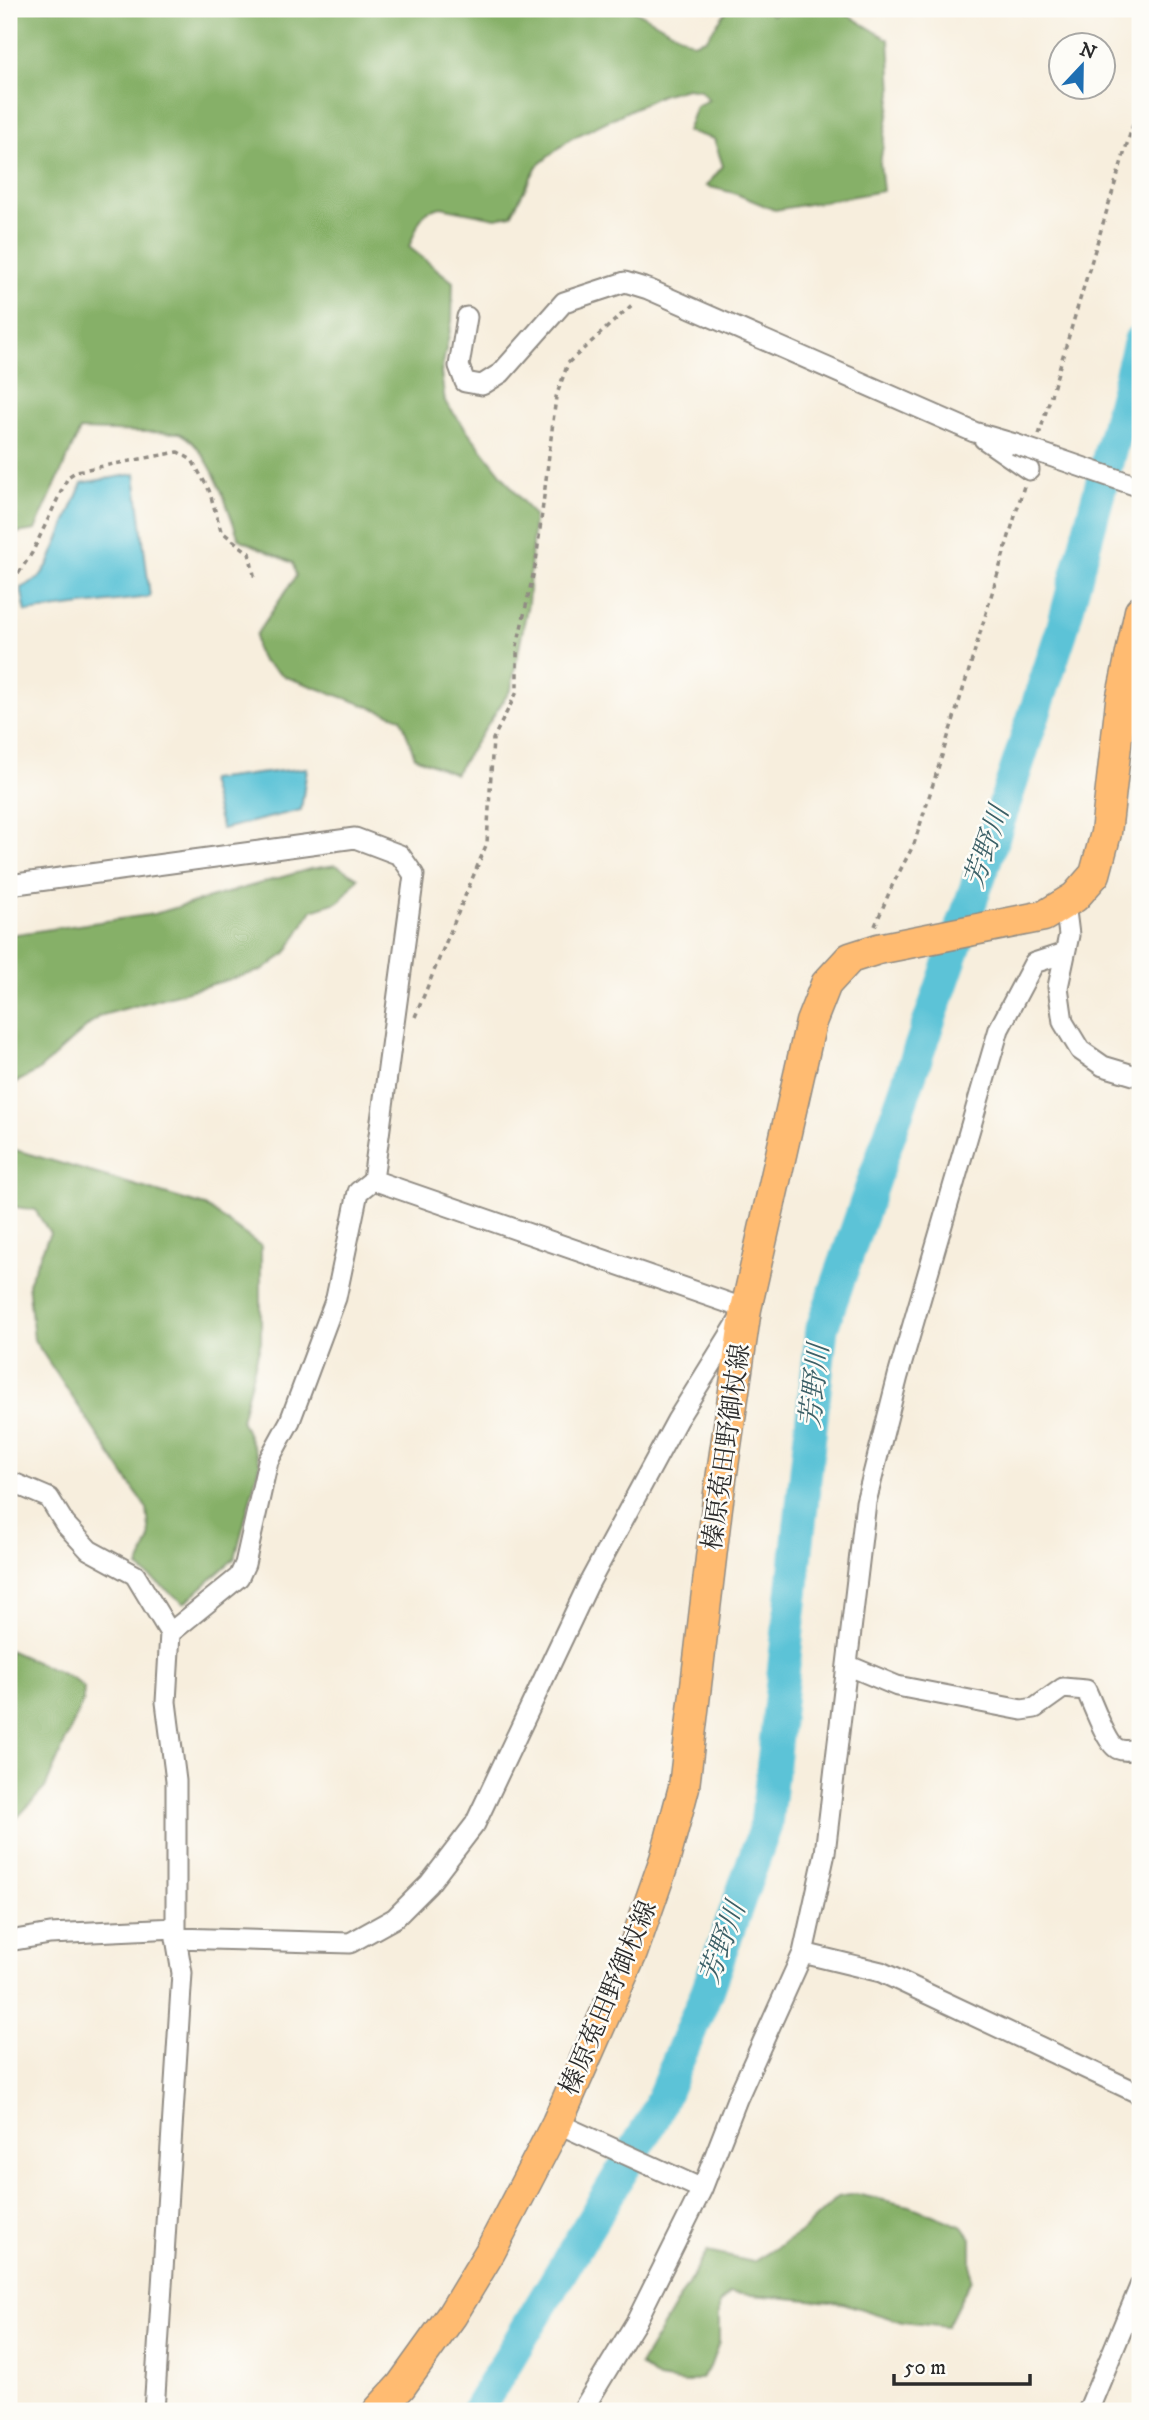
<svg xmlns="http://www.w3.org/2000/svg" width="1149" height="2420" viewBox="0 0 1149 2420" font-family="'IM FELL DW Pica','Noto Serif JP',serif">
<rect width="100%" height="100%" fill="#fdfcf7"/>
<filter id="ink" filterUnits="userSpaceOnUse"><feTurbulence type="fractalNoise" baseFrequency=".0143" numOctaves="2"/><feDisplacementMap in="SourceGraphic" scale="14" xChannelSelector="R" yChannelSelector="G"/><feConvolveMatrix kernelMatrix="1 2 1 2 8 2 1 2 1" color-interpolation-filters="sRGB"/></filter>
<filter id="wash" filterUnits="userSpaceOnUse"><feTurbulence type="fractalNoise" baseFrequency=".00686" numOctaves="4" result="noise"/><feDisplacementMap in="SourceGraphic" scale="28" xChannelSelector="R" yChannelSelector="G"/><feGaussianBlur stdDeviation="1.57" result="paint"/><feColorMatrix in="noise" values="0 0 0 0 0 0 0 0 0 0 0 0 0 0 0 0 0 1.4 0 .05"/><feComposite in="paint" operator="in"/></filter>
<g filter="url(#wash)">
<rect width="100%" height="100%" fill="#f7eedd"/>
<!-- forest -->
<path fill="#86b068" stroke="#586e4a" stroke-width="2" d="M9,9H632L693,43L706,39L728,9H764L772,15L784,9H838L889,40L892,93L880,163L883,191L775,210L734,193L706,186L723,166L714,139L687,131L696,106L709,100L700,90L687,88L661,95L570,139L537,166L511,215L496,218L441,207L427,211L419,222L409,247L453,282L452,321L441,373L445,402L534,516L528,603L511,689L455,774L415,757L401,718L286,677L262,661L256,649V635L296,576L293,563L239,539C227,507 211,448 179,433L80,430L35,530L9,534Z
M336,865L358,878L340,901L312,910L286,953L263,970L99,1016L38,1071L9,1086V935L154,914L310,869Z
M9,1148L205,1206L261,1246V1341L241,1420L260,1462L235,1558L184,1603L138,1568L150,1538L147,1509L34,1340L28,1283L50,1233L35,1210L9,1206Z
M9,1650L74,1679L84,1688L83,1701L45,1788L15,1820L9,1822Z
M856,2194L910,2206L963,2227L971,2238V2279L947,2327L902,2322L843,2303L730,2293L719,2303V2342L710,2367L701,2378L686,2383L658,2379L640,2365L707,2252L753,2262L800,2233L838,2197Z"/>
<!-- water -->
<path fill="#5bc3d7" stroke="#437781" stroke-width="2" d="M135,474L150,597L26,612L21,588L39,578L49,563L82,483Z
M307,768L301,810L222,829L209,780Z"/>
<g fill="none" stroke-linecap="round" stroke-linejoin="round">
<!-- river -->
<path stroke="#5bc3d7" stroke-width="33" d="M477,2411L654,2118L707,1991L766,1825L822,1328L998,824L1062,630L1140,340"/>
</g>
</g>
<g filter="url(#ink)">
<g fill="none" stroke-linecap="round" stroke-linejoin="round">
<defs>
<path id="minor" d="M467,317L459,366L465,382L482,385L501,373L564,302L625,282L648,289L974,432L1015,444
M984,439L1029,470
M9,885L355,838L400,855L414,875L373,1180L358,1192L336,1298L290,1421L268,1461L245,1564L239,1577L170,1633
M1065,903L1069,935L1058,987L1063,1022L1080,1050L1103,1066L1140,1077
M9,1481L49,1498L65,1524L89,1550L135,1575L170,1633L166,1702L176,1781V1938L182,1973L154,2411
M847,1665L897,1686L1022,1710L1035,1708L1063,1688L1086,1690C1092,1702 1107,1745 1118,1749C1125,1752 1133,1750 1140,1748
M176,1938L350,1943L395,1918L429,1884L475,1824L588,1585L677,1420L746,1309L373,1180
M9,1941L50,1934L176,1928
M803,1953L881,1972L1140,2094
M557,2123L702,2189
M582,2411L636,2322L702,2189L737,2099L803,1953L825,1853L866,1502L898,1376L999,1029L1034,963L1065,953
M1088,2411L1140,2286"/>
<path id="primary" d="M378,2411L401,2386L452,2315L490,2252L557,2123L632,1953L665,1859L684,1787L717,1507L746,1309L811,1022L826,984L850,958L878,949L1044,916L1075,897L1095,874L1106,833L1121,701L1140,611"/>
</defs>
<!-- minor casing -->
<use href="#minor" stroke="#918c84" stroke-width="23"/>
<!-- primary casing -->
<use href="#primary" stroke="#918c84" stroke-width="33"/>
<!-- path -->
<path stroke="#918c84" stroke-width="3.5" stroke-dasharray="5 5" stroke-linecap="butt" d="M1039,435L1140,101
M9,574H18L32,553L68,477L77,471L178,452L192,460L209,490L221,531L249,553L255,579
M875,926L892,886L914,844L966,680L1024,486
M415,1017L487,843L493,739L517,692V646L536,562L556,397L568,363L634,303"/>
<!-- minor -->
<use href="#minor" stroke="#fff" stroke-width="19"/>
<!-- primary -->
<use href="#primary" stroke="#ffbb71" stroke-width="30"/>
<defs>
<path id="minor-bridge" d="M1015,444L1140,487"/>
</defs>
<!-- minor-bridge casing -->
<use href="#minor-bridge" stroke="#918c84" stroke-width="23" stroke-linecap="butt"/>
<!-- minor-bridge -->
<use href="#minor-bridge" stroke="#fff" stroke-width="19"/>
</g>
</g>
<g text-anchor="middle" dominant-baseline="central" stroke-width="5" stroke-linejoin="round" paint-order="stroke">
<!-- street labels -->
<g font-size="26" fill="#2b2b2b" stroke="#fdfcf7">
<text transform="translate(727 1447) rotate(-82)">榛原菟田野御杖線</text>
<text transform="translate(609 1998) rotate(-67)">榛原菟田野御杖線</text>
</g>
<!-- water labels -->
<g font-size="28" font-style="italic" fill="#3c6067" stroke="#fdfcf7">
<text transform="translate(987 847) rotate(-71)">芳野川</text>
<text transform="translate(815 1386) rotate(-84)">芳野川</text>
<text transform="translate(723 1943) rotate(-70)">芳野川</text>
</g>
</g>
<!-- margin -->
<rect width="1149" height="2420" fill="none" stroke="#fdfcf7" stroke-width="35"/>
<!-- north arrow -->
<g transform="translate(1082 66) rotate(22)"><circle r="33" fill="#fdfcf7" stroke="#a9a8a5" stroke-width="2"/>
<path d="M0-5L12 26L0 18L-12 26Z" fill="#1f6fb2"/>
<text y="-10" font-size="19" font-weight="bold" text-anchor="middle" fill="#2b2b2b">N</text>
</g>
<!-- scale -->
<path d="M894 2374v10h136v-10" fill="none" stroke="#2b2b2b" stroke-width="3.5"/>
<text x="904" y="2374" font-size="21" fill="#2b2b2b" stroke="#fdfcf7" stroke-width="5" paint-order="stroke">50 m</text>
</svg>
